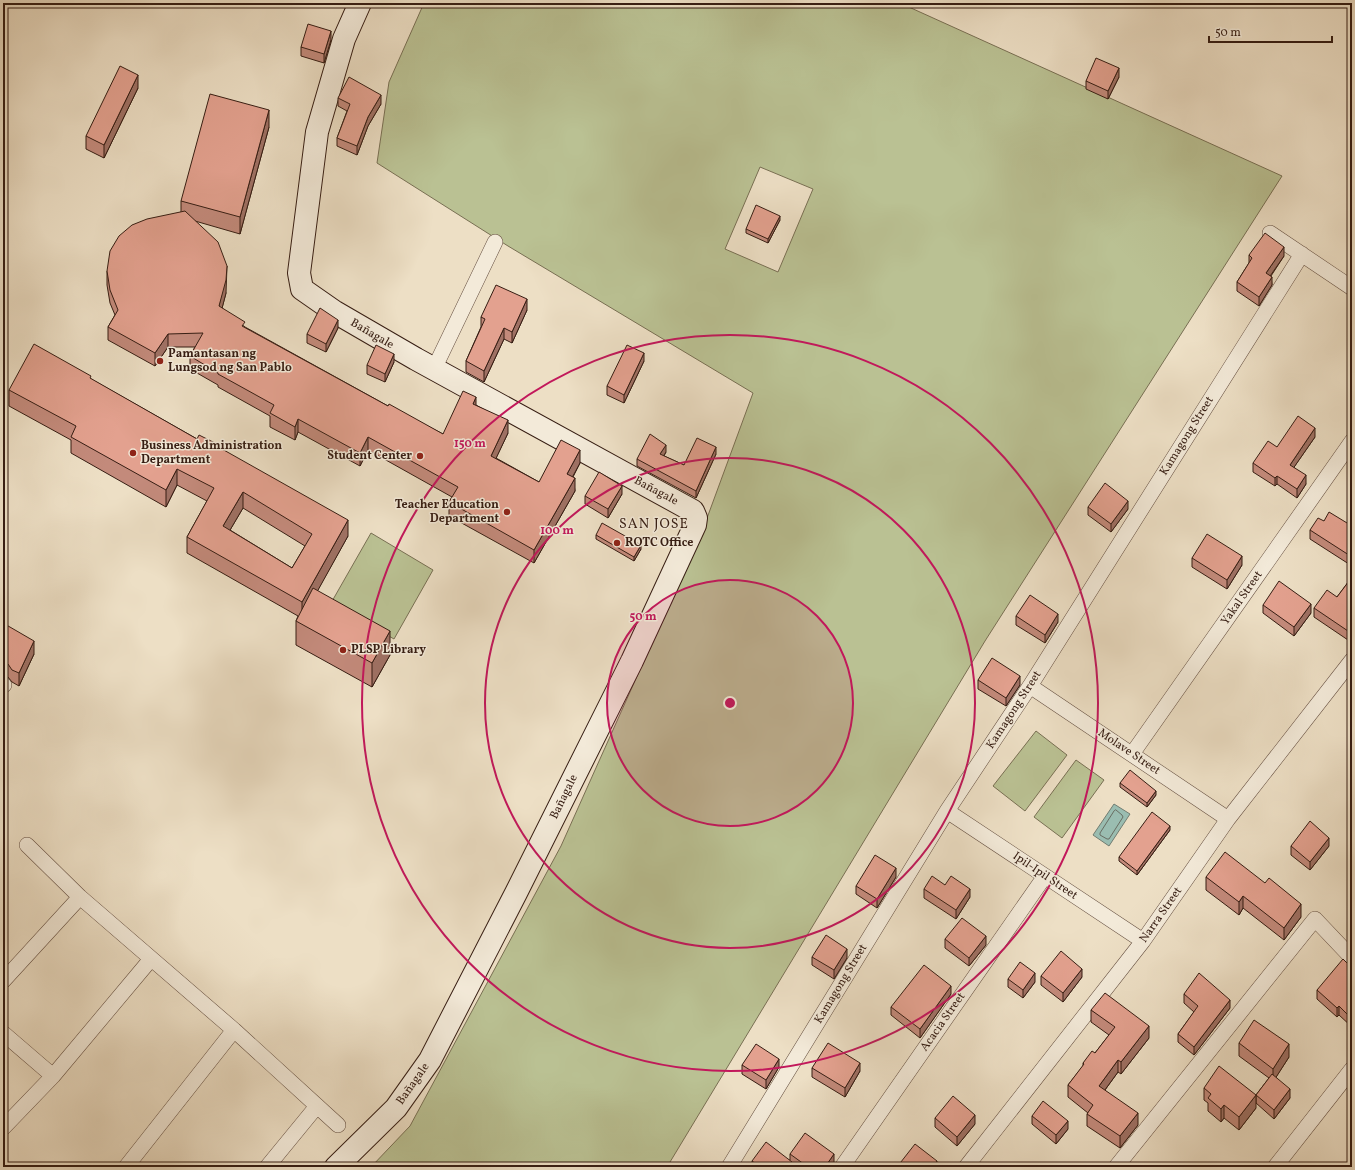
<svg xmlns="http://www.w3.org/2000/svg" width="1355" height="1170" viewBox="0 0 1355 1170" font-family="Vollkorn,serif">
<rect width="100%" height="100%" fill="#eddfc5"/>
<filter id="stains"><feTurbulence type="fractalNoise" baseFrequency=".005" numOctaves="4"/><feColorMatrix values="0 0 0 0 .2 0 0 0 0 .09 0 0 0 0 .02 0 0 0 .5 -.17"/></filter>
<radialGradient id="worn" r=".72"><stop offset=".6" stop-color="#630" stop-opacity="0"/><stop offset="1" stop-color="#630" stop-opacity=".3"/></radialGradient>
<!-- green -->
<path fill="#bac193" stroke="#786f53" fill-rule="evenodd" d="M424,3H900L1282,176L985,641L667,1167H371L410,1126L561,846L703,529L753,393L508,246L377,163L389,82ZM760,167L813,189L778,272L725,249Z
M371,533L433,570L394,639L331,603Z
M1036,731L1067,755L1025,811L993,786Z
M1076,760L1104,780L1062,838L1034,817Z"/>
<!-- water -->
<path fill="#9abdb1" stroke="#727d72" d="M1114,804L1130,814L1109,846L1093,835Z"/>
<g fill="none" stroke-linecap="round" stroke-linejoin="round">
<!-- shore -->
<path stroke="#686d62" stroke-width="1" d="M1116,810L1122,815L1123,817L1109,839H1107L1100,835V833L1114,811Z"/>
<defs>
<path id="street" d="M1270,233L1352,288
M434,369L495,242
M3,685H4
M1030,686L1228,819
M1132,754L1352,441
M947,811L1143,941
M27,845L80,897L234,1030L338,1125
M3,981L80,897
M3,1033L53,1076
M3,1128L53,1076L151,959
M126,1167L234,1030
M267,1167L317,1106
M729,1167L947,811L1030,686L1302,254
M842,1167L1045,876
M966,1167L1143,941L1228,819L1352,660
M1116,1167L1315,919L1352,958
M1275,1167L1352,1069"/>
<path id="secondary" d="M336,1167L396,1108L430,1060L516,893L632,661L695,525L696,518L693,511L416,359L335,312L302,289L299,273L317,132L344,39L360,3"/>
</defs>
<!-- street casing -->
<use href="#street" stroke="#644e40" stroke-width="16"/>
<!-- secondary casing -->
<use href="#secondary" stroke="#361d13" stroke-width="24"/>
<!-- street -->
<use href="#street" stroke="#f3ead9" stroke-width="15"/>
<!-- secondary -->
<use href="#secondary" stroke="#f3ead9" stroke-width="22"/>
</g>
<!-- wall -->
<path fill="#c38a7b" stroke="#361d13" fill-rule="evenodd" d="M331,40L324,63L301,56V47Z
M1119,77L1108,99L1086,89V81Z
M138,88L104,158L86,149V136Z
M338,98L381,104L368,126L357,155L337,146V138L347,111L338,106Z
M269,127L240,234L195,221L226,293L222,308L245,327L388,406L443,434L476,405L508,433L496,458L539,482L580,463L573,477L575,491L534,563L449,516V502L452,497L368,450L360,466L298,432L295,440L270,427V416L218,387V385L190,369V356L195,347H168L155,366L108,340V327L115,315L110,303L107,285V271L181,212V201Z
M780,220L768,243L746,233V229Z
M1249,255L1284,256L1271,276L1272,285L1259,306L1237,291V282L1249,263Z
M527,310L512,343L504,339L484,382L466,372V361L481,327V317Z
M338,328L326,352L307,343V334Z
M644,361L624,403L607,395V386Z
M394,362L385,382L367,374V365Z
M91,379L197,439L223,450L348,536L317,591L390,655L372,687L296,645V621L298,616L187,553V537L207,501L177,485L166,507L71,453V440L9,406V390ZM243,508L305,546L292,568L230,530Z
M1315,437L1294,467L1306,484L1297,498L1277,484L1275,486L1253,472V463L1277,447Z
M666,452L664,456L684,465L716,454L696,498L637,466V459Z
M622,494L608,518L585,504V496Z
M1088,507L1128,509L1111,532L1088,515Z
M1324,521L1352,526V566L1310,539V530Z
M596,535L641,549L634,561L596,539Z
M1192,558L1242,565L1227,589L1192,567Z
M1352,577L1348,640L1314,617V608L1337,597Z
M1263,605L1311,613L1294,636L1263,613Z
M1016,616L1058,622L1045,643L1016,625Z
M3,623L34,654L19,686L12,682L8,677L3,676Z
M978,680L1020,685L1006,706L978,689Z
M1120,783L1156,795L1147,807L1120,787Z
M1170,830L1137,875L1119,861V857Z
M1291,846H1329L1310,870L1291,855Z
M896,877L877,908L856,894V886Z
M1206,877L1301,917L1284,940L1243,908L1239,915L1206,890Z
M945,885L970,897L956,919L924,898V889Z
M945,939L986,945L969,966L945,948Z
M812,957L847,958L834,979L812,965Z
M1352,968V1027L1339,1015L1337,1017L1317,999V990Z
M1041,976L1082,977L1063,1002L1041,985Z
M1008,979L1035,982L1023,998L1008,987Z
M951,994L920,1038L891,1015V1007Z
M1184,994L1230,1008L1194,1055L1178,1042V1034L1194,1012L1184,1003Z
M1091,1010L1149,1038L1121,1074L1118,1072L1105,1090L1138,1125L1120,1148L1087,1126V1114L1088,1113L1068,1097V1085L1083,1066V1063L1095,1053L1109,1035L1091,1022Z
M1239,1043L1289,1057L1276,1077L1290,1098L1274,1119L1256,1103V1095L1269,1078L1239,1056Z
M742,1065L779,1067L766,1089L742,1074Z
M812,1068L860,1071L845,1097L812,1077Z
M1204,1088L1256,1108L1239,1130L1224,1118L1221,1122L1208,1111V1103L1204,1100Z
M1032,1116L1068,1129L1056,1144L1032,1124Z
M935,1118L975,1124L957,1146L935,1127Z
M790,1154L834,1162L831,1167H797L792,1164V1167H752V1161L790,1160Z"/>
<!-- shaded-wall -->
<path fill="#9f7164" stroke="#361d13" d="M331,31V40L324,63V54Z
M1119,68V77L1108,99V91Z
M138,75V88L104,158V145Z
M381,95V104L368,126L357,155V146L368,117Z
M269,110V127L240,234V217Z
M780,216V220L768,243V239Z
M1284,247V256L1266,282V273Z
M227,266L226,293L219,320V306Z
M1272,277V285L1259,306V297Z
M527,299V310L512,343V332Z
M338,320V328L326,352V344Z
M504,328V339L484,382V371Z
M168,334V347L155,366V353Z
M644,353V361L624,403V395Z
M394,354V362L385,382V374Z
M476,397V410L473,404Z
M298,419V432L295,440V427Z
M508,420V433L491,469V456Z
M1315,428V437L1290,473V465Z
M368,437V450L360,466V453Z
M666,445V452L660,461V454Z
M716,447V454L696,498V491Z
M580,450V463L567,487V474Z
M177,469V485L166,507V490Z
M1306,475V484L1297,498V489Z
M1277,476V484L1275,486V478Z
M575,478V491L534,563V550Z
M622,486V494L608,518V509Z
M243,492V508L223,542V526Z
M1128,501V509L1111,532V524Z
M348,520V536L302,619V602Z
M641,545V549L634,561V557Z
M1242,556V565L1227,589V580Z
M1311,604V613L1294,636V627Z
M1058,614V622L1045,643V635Z
M1352,626V635L1348,640V631Z
M390,631V655L372,687V663Z
M34,641V654L19,686V673Z
M1020,676V685L1006,706V698Z
M1156,791V795L1147,807V803Z
M1170,826V830L1137,875V871Z
M1329,838V846L1310,870V862Z
M896,868V877L877,908V899Z
M970,889V897L956,919V910Z
M1243,896V908L1239,915V902Z
M1301,904V917L1284,940V928Z
M986,936V945L969,966V958Z
M847,949V958L834,979V970Z
M1082,969V977L1063,1002V993Z
M1035,973V982L1023,998V990Z
M951,986V994L920,1038V1029Z
M1230,1000V1008L1194,1055V1047Z
M1339,1006V1015L1337,1017V1008Z
M1149,1026V1038L1121,1074V1062Z
M1289,1044V1057L1273,1082V1069Z
M779,1059V1067L766,1089V1080Z
M1118,1060V1072L1099,1098V1086Z
M860,1063V1071L845,1097V1088Z
M1290,1089V1098L1274,1119V1110Z
M1256,1095V1108L1239,1130V1117Z
M1224,1105V1118L1221,1122V1109Z
M1138,1113V1125L1120,1148V1136Z
M975,1115V1124L957,1146V1137Z
M1068,1121V1129L1056,1144V1135Z
M834,1154V1162L831,1167H825Z
M937,1161V1167H932Z
M792,1162V1167H788Z"/>
<!-- building -->
<path fill="#e3a18f" stroke="#361d13" fill-rule="evenodd" d="M308,24L331,31L324,54L301,47Z
M1096,58L1119,68L1108,91L1086,81Z
M120,66L138,75L104,145L86,136Z
M349,77L381,95L368,117L357,146L337,138L350,104L338,98Z
M210,94L269,110L240,217L181,201Z
M756,205L780,216L768,239L746,229Z
M185,211L218,242L227,266L226,280L219,306L245,322L242,326L388,406L389,404L443,434L463,391L476,397L473,404L508,420L491,456L539,482L561,440L580,450L567,474L575,478L534,550L449,502L458,487L368,437L360,453L298,419L295,427L270,413L274,405L218,374V373L190,356L203,333L168,334L155,353L108,327L118,310L110,290L107,271L110,251L119,236L132,225L147,219Z
M1265,233L1284,247L1266,273L1272,277L1259,297L1237,282L1252,258L1249,255Z
M496,285L527,299L512,332L504,328L484,371L466,361L485,319L481,317Z
M320,308L338,320L326,344L307,334Z
M34,344L91,376L90,378L197,439L199,435L223,447L222,449L348,520L302,602L187,537L214,488L177,469L166,490L71,437L76,426L9,390ZM243,492L312,534L292,568L223,526Z
M376,345L394,354L385,374L367,365Z
M627,345L644,353L624,395L607,386Z
M1298,416L1315,428L1290,465L1306,475L1297,489L1277,476L1275,478L1253,463L1268,441L1277,447Z
M650,434L666,445L660,454L684,465L697,438L716,447L696,491L637,459Z
M599,472L622,486L608,509L585,496Z
M1105,483L1128,501L1111,524L1088,507Z
M1329,512L1352,526V557L1310,530L1318,518L1324,521Z
M602,523L641,545L634,557L596,535Z
M1207,534L1242,556L1227,580L1192,558Z
M1352,577V626L1348,631L1314,608L1327,590L1337,597Z
M1279,581L1311,604L1294,627L1263,605Z
M313,588L390,631L372,663L296,621Z
M1030,595L1058,614L1045,635L1016,616Z
M3,623L34,641L19,673L12,670L8,664H3Z
M992,658L1020,676L1006,698L978,680Z
M1130,770L1156,791L1147,803L1120,783Z
M1152,812L1170,826L1137,871L1119,857Z
M1310,821L1329,838L1310,862L1291,846Z
M1225,852L1265,883L1269,878L1301,904L1284,928L1243,896L1239,902L1206,877Z
M875,855L896,868L877,899L856,886Z
M932,876L945,885L951,876L970,889L956,910L924,889Z
M962,918L986,936L969,958L945,939Z
M826,935L847,949L834,970L812,957Z
M1061,951L1082,969L1063,993L1041,976Z
M1343,959L1352,968V1019L1339,1006L1337,1008L1317,990Z
M1020,962L1035,973L1023,990L1008,979Z
M924,965L951,986L920,1029L891,1007Z
M1199,973L1230,1000L1194,1047L1178,1034L1198,1006L1184,994Z
M1105,993L1149,1026L1121,1062L1118,1060L1099,1086L1138,1113L1120,1136L1087,1114L1093,1105L1068,1085L1084,1064L1083,1063L1092,1051L1095,1053L1115,1027L1091,1010Z
M1254,1020L1289,1044L1273,1069L1239,1043Z
M828,1043L860,1063L845,1088L812,1068Z
M756,1044L779,1059L766,1080L742,1065Z
M1219,1066L1256,1095L1239,1117L1224,1105L1221,1109L1208,1098L1211,1094L1204,1088Z
M1272,1074L1290,1089L1274,1110L1256,1095Z
M953,1096L975,1115L957,1137L935,1118Z
M1043,1101L1068,1121L1056,1135L1032,1116Z
M805,1133L834,1154L825,1167H808L790,1154Z
M766,1142L792,1162L788,1167H760L752,1161Z
M915,1144L937,1161L932,1167H897Z"/>
<!-- distance rings -->
<circle cx="730" cy="703" r="123" fill="#c2185b" fill-opacity=".12"/>
<g fill="none" stroke="#c2185b" stroke-width="2">
<circle cx="730" cy="703" r="123"/>
<circle cx="730" cy="703" r="245"/>
<circle cx="730" cy="703" r="368"/>
</g>
<!-- markers -->
<g fill="#8f2418" stroke="#f3ead9" stroke-width="1.5">
<circle cx="160" cy="361" r="4"/>
<circle cx="133" cy="453" r="4"/>
<circle cx="420" cy="456" r="4"/>
<circle cx="507" cy="512" r="4"/>
<circle cx="617" cy="543" r="4"/>
<circle cx="343" cy="650" r="4"/>
</g>
<g text-anchor="middle" dominant-baseline="central" stroke-width="3" stroke-linejoin="round" paint-order="stroke">
<!-- street labels -->
<g font-size="12" fill="#361d13" stroke="#f3ead9">
<text transform="translate(372 334) rotate(30)">Bañagale</text>
<text transform="translate(1187 436) rotate(-58)">Kamagong Street</text>
<text transform="translate(656 491) rotate(28)">Bañagale</text>
<text transform="translate(1242 598) rotate(-55)">Yakal Street</text>
<text transform="translate(1014 710) rotate(-57)">Kamagong Street</text>
<text transform="translate(1129 752) rotate(34)">Molave Street</text>
<text transform="translate(564 797) rotate(-64)">Bañagale</text>
<text transform="translate(1045 876) rotate(34)">Ipil-Ipil Street</text>
<text transform="translate(1161 915) rotate(-55)">Narra Street</text>
<text transform="translate(841 984) rotate(-59)">Kamagong Street</text>
<text transform="translate(943 1022) rotate(-55)">Acacia Street</text>
<text transform="translate(413 1084) rotate(-55)">Bañagale</text>
</g>
<!-- poi labels -->
<g font-size="12" font-weight="bold" fill="#361d13" stroke="#f3ead9" text-anchor="start">
<text x="168" y="354">Pamantasan ng<tspan x="168" dy="14">Lungsod ng San Pablo</tspan></text>
<text x="141" y="446">Business Administration<tspan x="141" dy="14">Department</tspan></text>
<text x="412" y="456" text-anchor="end">Student Center</text>
<text x="499" y="505" text-anchor="end">Teacher Education<tspan x="499" dy="14">Department</tspan></text>
<text x="625" y="543">ROTC Office</text>
<text x="351" y="650">PLSP Library</text>
</g>
<!-- quarter labels -->
<g font-size="14" letter-spacing="1" fill="#361d13" stroke="#f3ead9">
<text x="654" y="524">SAN JOSE</text>
</g>
</g>
<circle cx="730" cy="703" r="6" fill="#c2185b" stroke="#f3ead9" stroke-width="2"/>
<g font-size="12" text-anchor="middle" font-weight="bold" fill="#c2185b" stroke="#f3ead9" stroke-width="3" stroke-linejoin="round" paint-order="stroke">
<text x="470" y="447">150 m</text>
<text x="557" y="534">100 m</text>
<text x="643" y="620">50 m</text>
</g>
<!-- margin -->
<rect width="1355" height="1170" fill="none" stroke="#eddfc5" stroke-width="16"/>
<rect x="4" y="4" width="1347" height="1162" fill="none" stroke="#361d13" stroke-width="2"/>
<rect x="8" y="8" width="1339" height="1154" fill="none" stroke="#361d13"/>
<!-- scale -->
<path d="M1209 36v6h123v-6" fill="none" stroke="#361d13" stroke-width="2"/>
<text x="1215" y="36" font-size="12" fill="#361d13" stroke="#f3ead9" stroke-width="3" paint-order="stroke">50 m</text>
<rect width="100%" height="100%" filter="url(#stains)"/>
<rect width="100%" height="100%" fill="url(#worn)"/>
</svg>
